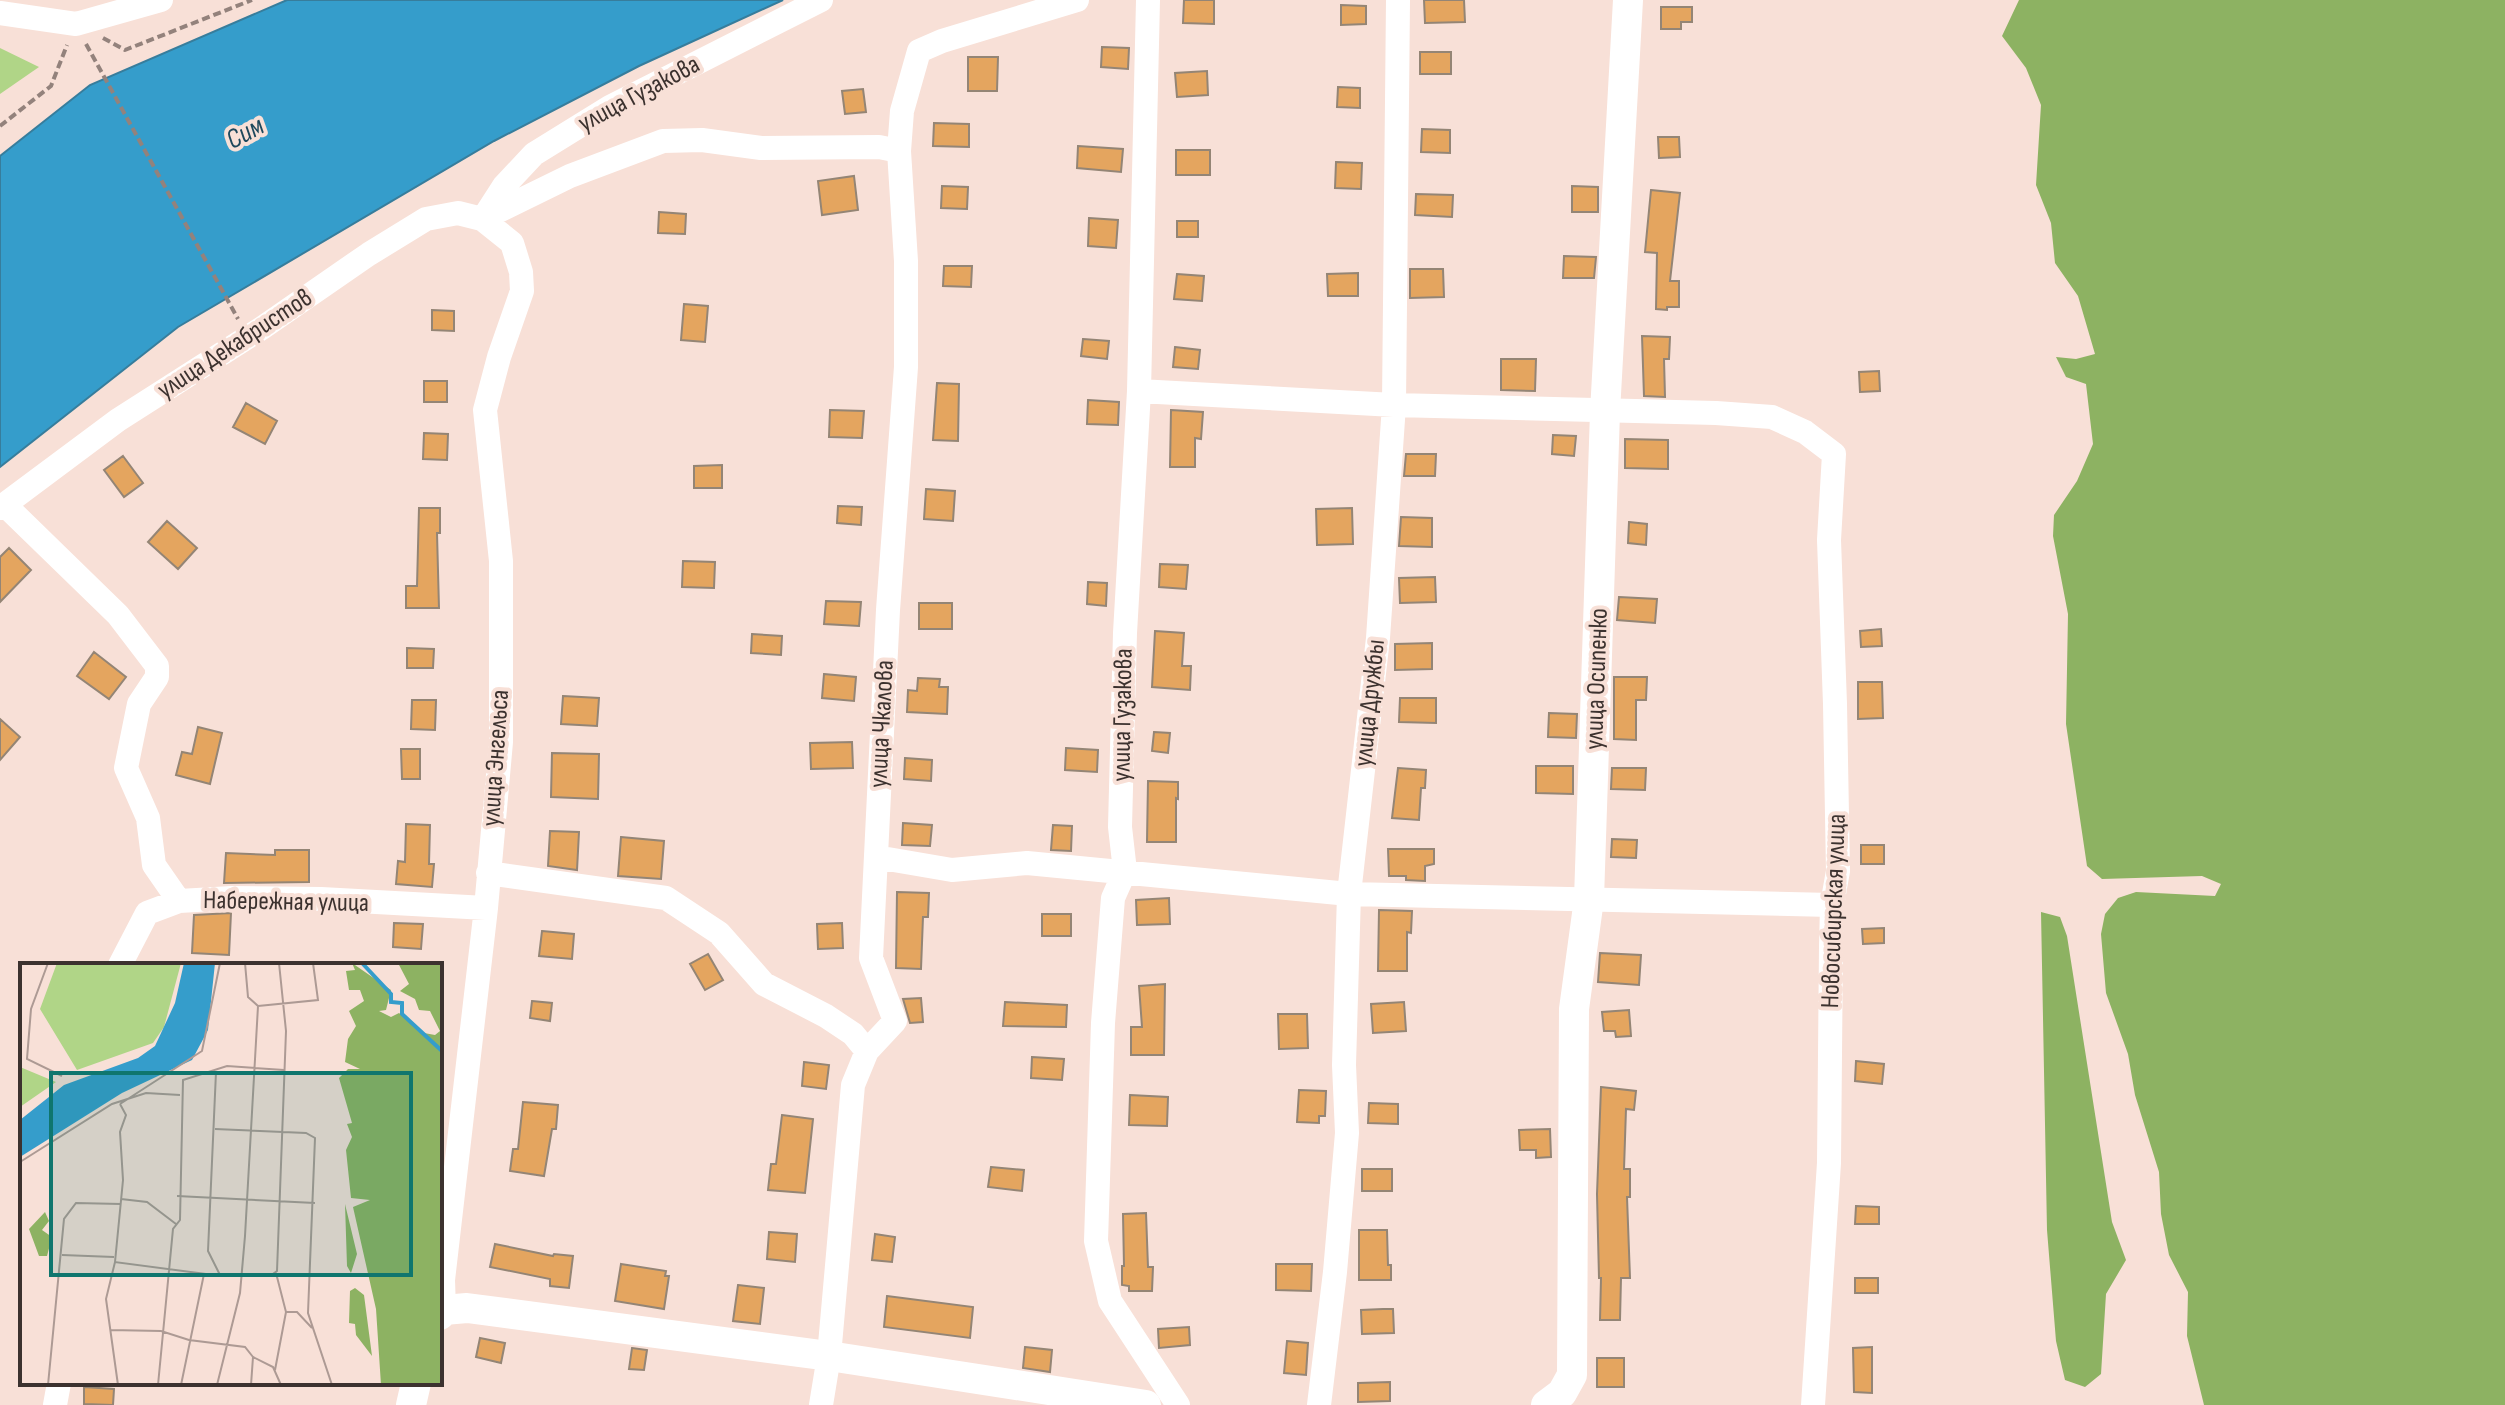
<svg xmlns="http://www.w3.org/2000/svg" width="2505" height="1405" viewBox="0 0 2505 1405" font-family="'Sofia Sans Condensed',sans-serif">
<rect width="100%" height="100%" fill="#f8e0d7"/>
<!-- green -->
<path fill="#b0d587" d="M0,48L39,67L0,94Z"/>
<!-- forest -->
<path fill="#8db262" d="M2019,0H2505V1405H2204L2187,1336L2188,1292L2169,1255L2161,1214L2159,1172L2135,1095L2128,1054L2106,993L2101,934L2105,914L2118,898L2136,892L2215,896L2221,884L2202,876L2102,879L2087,866L2066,724L2068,614L2053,536L2054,515L2077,481L2093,444L2086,384L2066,377L2056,357L2076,359L2095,354L2078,296L2055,263L2051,223L2036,185L2041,105L2026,68L2002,36Z
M2041,912L2060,917L2067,936L2112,1222L2126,1260L2106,1294L2101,1374L2085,1387L2065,1380L2056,1341L2047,1230Z"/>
<!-- water -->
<path fill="#359dcb" stroke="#377d9c" stroke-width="2" d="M287,0H783L639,66L494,141L178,327L0,467V156L90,85Z"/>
<!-- building -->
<path fill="#e4a55f" stroke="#948575" stroke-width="2" d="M1184,0H1214V24L1183,23Z
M1424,0H1464L1465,22L1425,23Z
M1341,5L1366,6V24L1341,25Z
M1661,7H1692V22H1681V29H1661Z
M1102,47L1129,48L1128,69L1101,67Z
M1420,52H1451V74H1420Z
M968,57H998L997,91H968Z
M1207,71L1208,95L1177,97L1175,73Z
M1338,87L1360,88V108L1337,107Z
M863,89L866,112L845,114L842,91Z
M934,123L969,124V147L933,146Z
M1422,129L1450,130V153L1421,152Z
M1658,137H1679L1680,157L1659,158Z
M1078,146L1123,149L1121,172L1077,168Z
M1176,150H1210V175H1176Z
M1336,162L1362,163L1361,189L1335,188Z
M854,176L858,210L822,215L818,181Z
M942,186L968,187L967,209L941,208Z
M1572,186L1598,187V212H1572Z
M1651,190L1680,193L1670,281H1679V307H1667V310L1656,309L1657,253L1645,252Z
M1416,194L1453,195L1452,217L1415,215Z
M659,212L686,214L685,234L658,233Z
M1089,218L1118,220L1116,248L1088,246Z
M1177,221H1198V237H1177Z
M1564,256L1596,257L1594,278H1563Z
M944,266H972L971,287L943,286Z
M1410,269H1443L1444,297L1410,298Z
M1358,273V296H1328L1327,274Z
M1177,274L1204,276L1202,301L1174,299Z
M684,304L708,306L705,342L681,340Z
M432,310L454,311V331L432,330Z
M1642,336L1670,337L1669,359H1664L1665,397L1644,396Z
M1083,339L1109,341L1107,359L1081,356Z
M1175,347L1200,350L1198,369L1173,367Z
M1501,359H1536L1535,391L1501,390Z
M1879,371L1880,391L1860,392L1859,372Z
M424,381H447V402H424Z
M937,383L959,384L958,441L933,440Z
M1088,400L1119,402L1118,425L1087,424Z
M246,403L277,421L265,444L233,427Z
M830,410L864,411L862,438L829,437Z
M1171,410L1203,412L1201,439L1195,438V467H1170Z
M424,433L448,434L447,460L423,459Z
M1553,435L1576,436L1574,456L1552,454Z
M1625,439L1668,440V469L1625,468Z
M1406,454H1436L1435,476H1404Z
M123,456L143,483L124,497L104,470Z
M722,465V488H694V466Z
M926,489L955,491L953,521L924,519Z
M838,506L862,507L861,525L837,523Z
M419,508H440V533H437L439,608H406V586H417Z
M1352,508L1353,544L1317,545L1316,509Z
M1401,517L1432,518V547L1399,546Z
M167,521L197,548L178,569L148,542Z
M1629,522L1647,524L1646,545L1628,543Z
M9,548L31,570L0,602V557Z
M683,561L715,562L714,588L682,587Z
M1160,564L1188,565L1186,589L1159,587Z
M1435,577L1436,602L1400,603L1399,578Z
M1088,582L1107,583L1106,606L1087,604Z
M1619,597L1657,599L1655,623L1617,620Z
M826,601L861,602L859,626L824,624Z
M919,603H952V629H919Z
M1881,629L1882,646L1861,647L1860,631Z
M1155,631L1184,633L1182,666H1191L1190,690L1152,687Z
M752,634L782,636L781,655L751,653Z
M1432,643V669L1395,670V644Z
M407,648L434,649L433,668H407Z
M94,652L126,677L109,699L77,676Z
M824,674L856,677L854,701L822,698Z
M1614,677H1647L1646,700H1636V740L1614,739Z
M918,678L940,679L939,687H948L947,714L907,712L908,690L917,691Z
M1858,682H1882L1883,718L1858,719Z
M563,696L599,698L597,726L561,724Z
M1400,698H1436V723L1399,722Z
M412,700H436L435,730L411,729Z
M1549,713L1577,714L1576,738L1548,737Z
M0,719L20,737L0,760Z
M198,727L222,733L210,784L176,775L182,752L192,754Z
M1154,732L1170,733L1168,753L1152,751Z
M852,742L853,768L811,769L810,743Z
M1066,748L1098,750L1097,772L1065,770Z
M401,749H420V779H402Z
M552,753L599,754L598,799L551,797Z
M905,758L932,760L931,781L904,779Z
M1536,766H1573V794L1536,793Z
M1398,768L1426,770L1425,788H1421L1419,820L1392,818Z
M1612,768H1646L1645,790L1611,789Z
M1148,781L1178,782V799L1176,798V842H1147Z
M903,823L932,825L930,846L902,845Z
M406,824L430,825L429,864H434L432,887L396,884L398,861L405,862Z
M1053,825L1072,826L1071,851L1051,850Z
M550,831L579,832L577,870L548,866Z
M621,837L664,841L661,879L618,876Z
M1612,839L1637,840L1636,858L1611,857Z
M1861,845H1884V864H1861Z
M1388,849H1434V864L1425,866V881L1406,880V876H1389Z
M275,850H309V882L224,883L226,853L275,855Z
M897,892L929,893L928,917H923L921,969L896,968Z
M1169,898L1170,924L1137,925L1136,900Z
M1379,910L1412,911L1411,933L1407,932V971H1378Z
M231,913L229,955L192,953L194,915Z
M1042,914H1071V936H1042Z
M394,923L423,924L421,949L393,947Z
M842,923L843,948L818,949L817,924Z
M1884,928V943L1863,944L1862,929Z
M542,931L574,934L572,959L539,956Z
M1600,953L1641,955L1639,985L1598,982Z
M708,954L723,980L705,990L690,964Z
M1165,984L1164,1055H1131V1027H1142L1139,986Z
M921,998L923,1022L910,1023L903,999Z
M532,1001L552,1003L550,1021L530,1018Z
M1005,1002L1067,1005L1066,1027L1003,1026Z
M1404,1002L1406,1031L1373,1033L1371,1004Z
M1629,1010L1631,1036L1616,1037L1615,1031H1604L1602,1012Z
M1278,1014H1307L1308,1048L1279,1049Z
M1032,1057L1064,1059L1062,1080L1031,1078Z
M1856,1061L1884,1064L1882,1084L1855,1081Z
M804,1062L829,1065L826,1089L802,1086Z
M1601,1087L1636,1091L1634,1110L1626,1109L1624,1169H1630V1197H1627L1630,1278H1621L1620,1320H1600L1601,1278H1599L1597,1194Z
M1299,1090L1326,1091L1325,1116H1319V1123L1297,1122Z
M1130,1095L1168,1097L1167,1126L1129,1125Z
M523,1102L558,1105L556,1129H552L544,1176L510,1171L513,1149H518Z
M1369,1103L1398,1104V1124L1368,1123Z
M782,1115L813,1119L805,1193L768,1190L771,1164H776Z
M1550,1129L1551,1157L1536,1158V1150H1520L1519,1130Z
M991,1167L1024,1170L1022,1191L988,1187Z
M1362,1169H1392V1191H1362Z
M1856,1206L1879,1207V1224H1855Z
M1146,1213L1148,1267H1153L1152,1291H1129V1286L1122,1285V1266H1124L1123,1214Z
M1359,1230H1387L1388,1265H1391V1280H1359Z
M769,1232L797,1234L795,1262L767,1259Z
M875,1234L895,1237L892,1262L872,1260Z
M495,1244L553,1256L554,1254L573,1256L569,1288L550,1286V1279L490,1267Z
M621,1264L666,1271L665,1276H669L664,1309L615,1301Z
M1276,1264H1312L1311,1291L1276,1290Z
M1855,1278H1878V1293H1855Z
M738,1285L764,1288L760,1324L733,1321Z
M887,1296L973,1307L970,1338L884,1327Z
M1383,1309H1393L1394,1333L1362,1334L1361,1310Z
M1189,1327L1190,1345L1159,1348L1158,1329Z
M480,1338L505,1343L501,1363L476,1357Z
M1287,1341L1308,1343L1306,1375L1284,1373Z
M1025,1347L1052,1350L1050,1372L1023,1368Z
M1872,1347V1393L1854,1392L1853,1348Z
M632,1348L647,1350L644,1370L629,1369Z
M1597,1358H1624V1387H1597Z
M1390,1382V1401L1358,1402V1383Z
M84,1387L114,1389L113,1405L84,1404Z"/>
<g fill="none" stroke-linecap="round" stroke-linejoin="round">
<!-- path -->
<path stroke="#93827c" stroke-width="4" stroke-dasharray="8 4" stroke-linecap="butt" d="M103,38L125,50L252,0
M86,44L238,319
M0,126L51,86L67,45"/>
<!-- minor -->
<path stroke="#fff" stroke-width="24" d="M1148,0L1139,391L1125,633L1120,827L1125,871L1113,898L1103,1023L1096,1241L1110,1301L1178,1405
M0,13L76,24L161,0
M484,217L504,186L534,154L610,107L821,0
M482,219L570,176L663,141L702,140L761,148L879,147L899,151
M1139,391L1394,405L1716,413L1772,417L1805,432L1834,454L1829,540L1835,704L1838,871L1832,905L1831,946L1829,1163L1813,1405
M5,505L118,615L157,666V677L139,704L126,768L148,818L154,865L179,901
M0,508L118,420L262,328L369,254L426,219L458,213L482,219L512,243L521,272L522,291L499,357L485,410L501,561V742L486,908L443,1280L444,1310
M876,857L952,870L1027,863L1349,894L1832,905
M488,873L666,898L719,933L764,984L826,1016L853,1034L867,1051
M120,965L147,913L179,901L232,898L321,899L486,908
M55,1405L59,1383
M821,1405L829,1356L853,1085L867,1051L895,1021L871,958L888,610L906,367V261L899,151L902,111L919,51L942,41L1077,0
M1319,1405L1335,1272L1347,1133L1344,1065L1349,894L1378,638L1394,405L1398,0"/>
<!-- major -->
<path stroke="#fff" stroke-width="30" d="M440,1315L444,1310L467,1308L829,1356L1146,1405
M411,1405L416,1383
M1546,1405L1562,1393L1572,1375L1574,1009L1589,899L1605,412L1628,0"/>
</g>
<g text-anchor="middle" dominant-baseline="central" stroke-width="8" stroke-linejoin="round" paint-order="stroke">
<!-- street labels -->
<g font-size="26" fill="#3c322f" stroke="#f8e0d7">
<text transform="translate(639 94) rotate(-28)">улица Гузакова</text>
<text transform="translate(235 344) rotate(-33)">улица Декабристов</text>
<text transform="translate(1597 679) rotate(-88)">улица Осипенко</text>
<text transform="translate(1370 703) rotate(-84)">улица Дружбы</text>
<text transform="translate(1123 715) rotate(-89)">улица Гузакова</text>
<text transform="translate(882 724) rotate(-87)">улица Чкалова</text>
<text transform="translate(496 758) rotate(-86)">улица Энгельса</text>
<text transform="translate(286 902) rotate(1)">Набережная улица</text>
<text transform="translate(1834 911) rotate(-88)">Новосибирская улица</text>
</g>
<!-- water labels -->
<g font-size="28" font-style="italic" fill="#1e485c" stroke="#f8e0d7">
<text transform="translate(245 133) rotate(-28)">Сим</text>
</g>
</g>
<!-- overview -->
<g transform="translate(20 963)">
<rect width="422" height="422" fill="#f8e0d7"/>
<path d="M37,0H161L144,64L133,80L57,107L20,46ZM0,104L36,119L0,144Z" fill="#b0d587"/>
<path d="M332,0L371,27L366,47L359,48L371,54L379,50L404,70L415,72L420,68L410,48L399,47L395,36L380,28L389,21L378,0H422V422H361L356,346L333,244L350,237L331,235L326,187L332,174L327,161L332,160L319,115L328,106H340L325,99L328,76L336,63L329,48L344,38L340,27H329L326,8L335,7ZM325,241L337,291L331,310L327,303ZM25,249L29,258L22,267L32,274L27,293H19L9,266ZM335,325L344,332L352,393L336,372L335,361L329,360L330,328Z" fill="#8db262"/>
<path d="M164,0H195L188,67L172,97L102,130L0,194V157L44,122L118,95L135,83L155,40Z" fill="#359dcb"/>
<path fill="none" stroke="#359dcb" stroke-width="4" d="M342,0L371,31V39L382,40V51L422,88"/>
<path fill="none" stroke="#ad9a94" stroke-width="2" d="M28,0L11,46L7,96L42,113M238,43L298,37L293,0M196,109L188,288L200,312M100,141L182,88L200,0M195,166L286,170L295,175L288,350L312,422M0,199L92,141L126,130L160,132M157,233L295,240M101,236L127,239L156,261M42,292L94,294M95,299L103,217L100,169L106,152L100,141M257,312L292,313M266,349H277L292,365M90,367L141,368L169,377L225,384L233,394M233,394L253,404L261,422M255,407L266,349L256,310M28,422L44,256L56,240L101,241M98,422L86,336L95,299L201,313H250L257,308L266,68L259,0M138,422L153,266L160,257L163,117L207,103L264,107M161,422L184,311M197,422L220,330L225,273L238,43L228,34L225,0M231,422L233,394"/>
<path fill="#0f766e" fill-opacity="0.15" stroke="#0f766e" stroke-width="4" d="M31,110H391V312H31Z"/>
<rect width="422" height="422" fill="none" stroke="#3c322f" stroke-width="4"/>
</g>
</svg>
